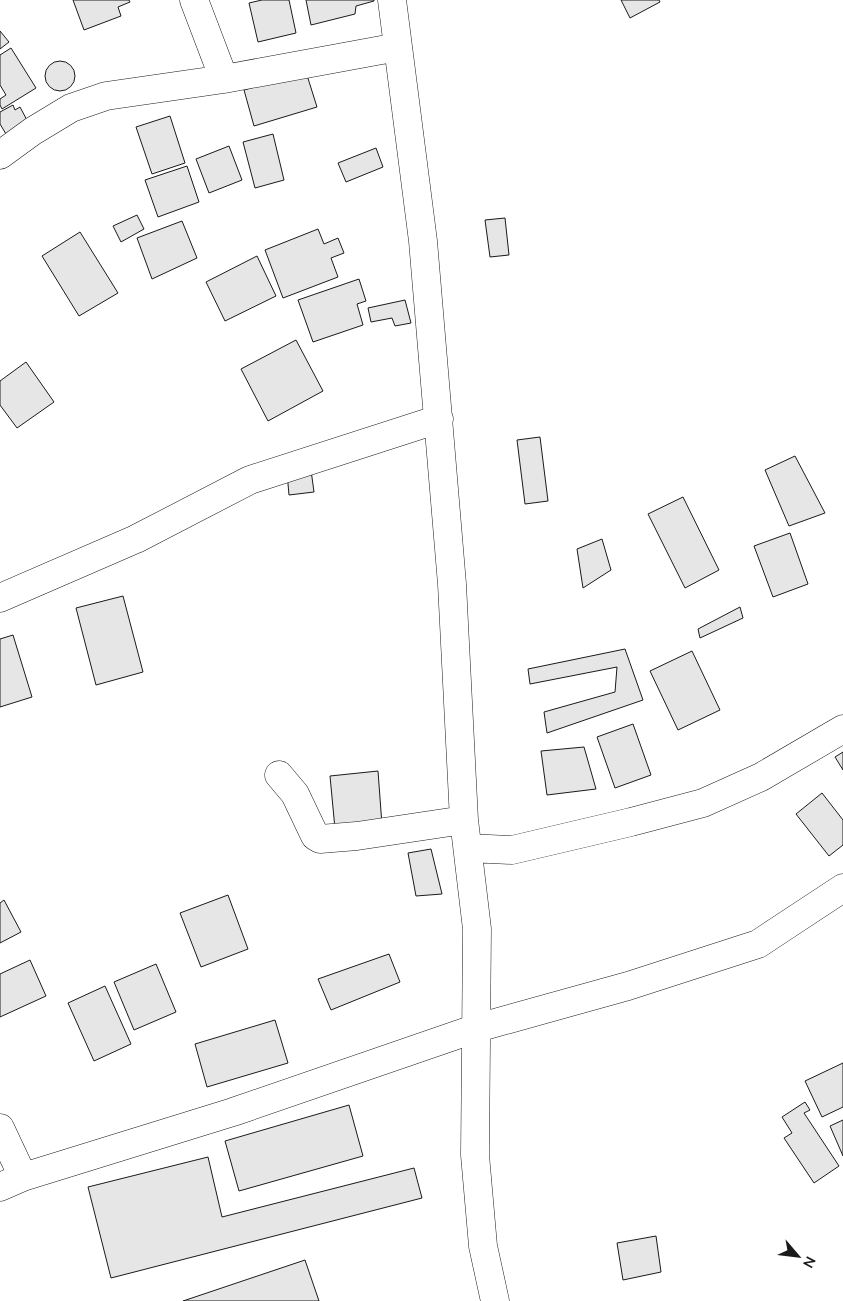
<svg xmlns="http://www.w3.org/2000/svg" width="843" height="1301" viewBox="0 0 843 1301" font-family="'Nunito Sans',sans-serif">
<rect width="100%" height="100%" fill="#fff"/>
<!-- building -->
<path fill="#e6e6e6" stroke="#1a1a1a" d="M73,0H129L130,2L118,7L121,16L84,30Z
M262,0H289L296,33L258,42L249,3Z
M306,0H374V1L356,6L355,14L311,25Z
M621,0H659L660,2L630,18Z
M0,31L9,42L0,49Z
M11,48L36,88L2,109L0,105V99L6,95L0,85V55Z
M45 76a15 15 0 1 1 30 0a15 15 0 1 1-30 0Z
M306,72L317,107L254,126L244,90Z
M13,105L15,110L20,107L28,122L6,134L0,124V112Z
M170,116L185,163L152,174L136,127Z
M273,134L284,180L255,188L243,142Z
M229,146L242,180L209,193L196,159Z
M376,148L383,167L346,182L338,163Z
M187,166L199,202L158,217L145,180Z
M137,215L144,229L121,242L113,226Z
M505,218L509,255L490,257L485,220Z
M182,221L197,258L152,279L137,238Z
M318,229L324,244L338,238L344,253L331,258L338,277L283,298L265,250Z
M80,232L118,293L79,316L42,256Z
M257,256L276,296L225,321L206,282Z
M359,279L366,301L357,304L363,325L313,342L298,300Z
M405,300L411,323L395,326L392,318L371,322L368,308Z
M296,340L323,391L268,421L241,369Z
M26,362L54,402L17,428L0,405V381Z
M540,437L548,501L525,504L517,440Z
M795,456L825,513L789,526L765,470Z
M311,470L314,492L289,495L287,473Z
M683,497L719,570L685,588L648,514Z
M790,533L808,584L773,597L754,546Z
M602,539L611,570L583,588L577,549Z
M123,596L143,672L96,685L76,608Z
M740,607L743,618L700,638L698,629Z
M13,635L32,697L0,707V639Z
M625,649L643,700L547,733L544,712L615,692L617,667L530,684L528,669Z
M692,651L720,710L678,730L650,671Z
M633,724L651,775L615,788L597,737Z
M584,747L596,789L547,795L541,751Z
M843,752V770L835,757Z
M378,771L382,825L335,829L330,776Z
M822,793L843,820V845L829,856L796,814Z
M431,849L442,894L416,896L408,853Z
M228,895L248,949L201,967L180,913Z
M4,900L21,932L0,943V903Z
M389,954L400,982L331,1010L318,979Z
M30,960L46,996L0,1017V974Z
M156,964L176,1012L134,1030L114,982Z
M105,986L131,1044L94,1061L68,1003Z
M275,1020L288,1063L207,1087L195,1044Z
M843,1063V1107L822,1117L805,1081Z
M805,1102L810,1110L804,1113L839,1166L814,1183L784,1138L792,1133L782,1117Z
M349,1105L363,1156L239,1191L225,1141Z
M843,1120V1156L830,1126Z
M208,1157L222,1217L414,1168L422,1198L111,1278L88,1187Z
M656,1236L661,1272L623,1280L617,1243Z
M305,1260L319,1301H183Z"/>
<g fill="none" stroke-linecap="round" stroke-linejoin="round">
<defs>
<path id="minor" d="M194,0L224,79
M392,0L423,241L452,584L464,820L477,929L475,1155L483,1246L495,1301
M0,155L33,131L71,108L106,96L224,79L398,47
M0,598L136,539L250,480L439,419
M279,775L295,794L315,836L320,839L357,836L464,820
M468,848L512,850L631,822L703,803L761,777L843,729
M0,1128L23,1177
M0,1187L23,1177L233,1112L477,1028L628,986L758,944L843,888"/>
</defs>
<!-- minor casing -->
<use href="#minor" stroke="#1a1a1a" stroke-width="29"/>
<!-- minor -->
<use href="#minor" stroke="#fff" stroke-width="28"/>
</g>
<!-- north arrow -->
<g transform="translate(798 1256) rotate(118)" stroke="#ffffff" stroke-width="4" paint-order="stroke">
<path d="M0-4L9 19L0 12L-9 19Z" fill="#1a1a1a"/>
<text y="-8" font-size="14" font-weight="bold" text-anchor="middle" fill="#1a1a1a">N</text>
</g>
</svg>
